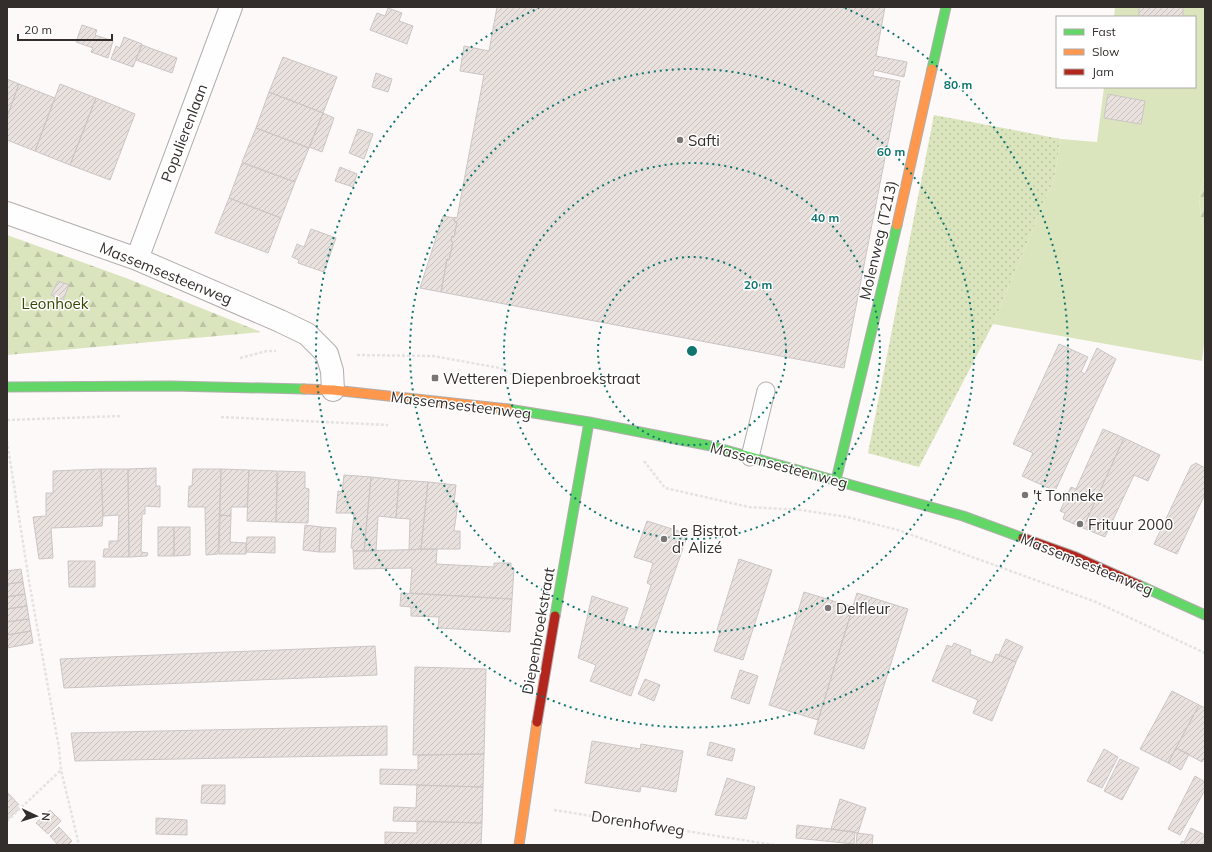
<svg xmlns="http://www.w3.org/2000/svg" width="1212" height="852" viewBox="0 0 1212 852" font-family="Mulish,sans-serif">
<defs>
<pattern id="grass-dots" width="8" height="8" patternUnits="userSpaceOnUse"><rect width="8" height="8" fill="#dae4bd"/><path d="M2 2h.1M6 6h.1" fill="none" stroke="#bcc4a3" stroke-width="1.8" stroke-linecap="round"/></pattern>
<pattern id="forest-firs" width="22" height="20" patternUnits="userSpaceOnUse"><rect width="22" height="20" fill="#dae4bd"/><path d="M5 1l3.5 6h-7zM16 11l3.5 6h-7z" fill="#bcc4a3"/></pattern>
<pattern id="building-hatch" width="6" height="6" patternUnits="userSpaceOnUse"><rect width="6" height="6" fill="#e9e1dd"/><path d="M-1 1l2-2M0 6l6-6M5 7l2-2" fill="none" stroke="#c8c1be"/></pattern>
</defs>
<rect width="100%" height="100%" fill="#fdf9f8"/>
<!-- grass -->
<path fill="url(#grass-dots)" d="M934,115L1061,139L1054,179L993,324L919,467L868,453Z"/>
<!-- forest -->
<path fill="url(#forest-firs)" d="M1205,174V229L1202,226L1199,198Z
M7,235L126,278L261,332L7,355Z"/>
<!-- park -->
<path fill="#dae4bd" d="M1115,7H1205V174L1199,198L1202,226L1205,229V335L1202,361L993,324L1054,179L1061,139L1097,142L1104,87H1195V17H1114Z"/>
<!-- building -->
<path fill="url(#building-hatch)" stroke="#cbc6c5" d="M497,7H885L876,56L907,62L904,77L874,70L873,76L900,81L844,368L441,292L447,259L449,260L453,242L451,241L452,236L454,237L457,222L454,221L455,217L457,218L484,75L460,71L464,46L489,51Z
M1139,7H1183V17H1139Z
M388,8L402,13L399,21L413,26L407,44L370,30L377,13L385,16Z
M82,25L97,30L95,35L113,41L108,58L91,52L93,48L76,42Z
M124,37L142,44L133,67L111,59L116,46L120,48Z
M142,45L177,58L172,73L136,60Z
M283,57L337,77L323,113L269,92Z
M376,73L392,79L388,92L372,87Z
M7,79L19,84L7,117Z
M19,84L55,98L35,151L7,140V117Z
M60,84L96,98L70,165L35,151Z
M269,92L323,113L309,148L256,128Z
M1108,94L1145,101L1141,124L1104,118Z
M96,98L135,114L110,180L70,165Z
M323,113L334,118L322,152L309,147Z
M256,128L309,148L295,182L242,162Z
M358,129L373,134L364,159L349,153Z
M242,163L295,182L281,218L229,198Z
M340,167L357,174L353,187L335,181Z
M229,198L281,218L268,253L215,233Z
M443,216L455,218L454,221L457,222L454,237L452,236L451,241L453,242L449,260L447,259L441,292L420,288Z
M311,229L336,238L324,272L298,263L299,260L292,257L297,244L304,247Z
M58,281L69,285L63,300L51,295Z
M1059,344L1088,357L1081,372L1085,374L1097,348L1116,359L1055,491L1022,476L1033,453L1013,444Z
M1103,429L1124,438L1083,528L1063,519L1065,513L1060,511L1071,487L1076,489Z
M1124,438L1160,455L1148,481L1134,475L1105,537L1083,528Z
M1196,463L1205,468V494L1177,554L1154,544L1191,466Z
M156,468V486H160V507L145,506V514H142L141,552L148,553L147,556L129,557L128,469Z
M101,469H128L129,557H103L104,549H109V541H118L119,515L103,516Z
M101,469L103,516L102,526L51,528L53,558L39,559L33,517L46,516V493H53V471Z
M193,469H221L218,554L206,555L205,507H188L189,486H192Z
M221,469L249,470L247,507H231V516L220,515Z
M249,470L277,471L276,522L247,521Z
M278,471L305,472V488L309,489L308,523L276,522Z
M344,475L371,477L364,551H353V548H351L354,513H336L338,491L342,492Z
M371,477L399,480L396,518L378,516L376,551H364Z
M399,480L428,482L421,549L409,550L410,519L396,518Z
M428,482L456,485L454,503H458L454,531H460V549H421Z
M220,515L231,516L230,542L246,543V554H219Z
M647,521L688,534L631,696L590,681L596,665L578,658L592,596L628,608L622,625L637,630L651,585L647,583L653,563L634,557Z
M305,525L321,527L319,552L303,550Z
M158,527H174V556H158Z
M174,527H190V555L174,556Z
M321,527L336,528L335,552H319Z
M247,537H275V553L246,552Z
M437,549L436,564L494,567V563H511V567L514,568L512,599L410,593L412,568L354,569L353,551Z
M739,559L772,570L743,660L714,651L720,632L717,630Z
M68,561H95V587H69Z
M21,569L23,582L7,584V571Z
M23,582L25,594L7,597V584Z
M804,592L853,607L818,720L769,705Z
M401,593L512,599L510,632L438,628L439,617L411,616V607L400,606Z
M857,593L908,609L864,749L814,734Z
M25,594L27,606L7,609V597Z
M27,606L29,619L7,622V609Z
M29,619L31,631L7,635V622Z
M31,631L33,643L7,648V635Z
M1006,639L1023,647L1016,662L999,655Z
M954,643L971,650L970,654L992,663L996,654L1016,662L992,721L973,713L978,700L932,681L947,645L952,647Z
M375,646L377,675L64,688L60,659Z
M415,667L486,669L484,754L413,755Z
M740,670L758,676L749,704L731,698Z
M645,679L660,685L654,701L638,694Z
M1172,691L1199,705L1168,763L1140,749Z
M1199,705L1205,708V757L1202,762L1176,748Z
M387,726V755L75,761L71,733Z
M592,741L640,749L641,744L683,751L676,792L641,786L640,792L585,783Z
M710,742L735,749L732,761L707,755Z
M1176,748L1189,754L1181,770L1168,763Z
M1104,749L1118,757L1102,788L1087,781Z
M484,754L483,787L380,784V769L418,770V755Z
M1120,759L1139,768L1122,800L1104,791Z
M1195,776L1205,782V790L1180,835L1168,829Z
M727,778L755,787L746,819L715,815Z
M202,785H225V804L201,803Z
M417,785L483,787L482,823L393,821L394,807L416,808Z
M8,793L21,807L7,820V794Z
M840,799L866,808L858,833L831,829Z
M50,810L61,821L48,834L36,823Z
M156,818L187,820V835L156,834Z
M417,821L482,823L481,845H385V832L417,833Z
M797,825L855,832L854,844L796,838Z
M59,827L72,841L68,845H58L50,836Z
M1191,828L1205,835V845H1180L1182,841L1184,842Z
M857,833L873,835L872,845H856Z"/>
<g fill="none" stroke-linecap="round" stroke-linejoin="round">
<defs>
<path id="lane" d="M750,457L766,391"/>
<path id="street" d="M7,213L137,259L280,321L307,334L327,354L332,371L333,390
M137,259L231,7"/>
<path id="fast" d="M932,69L946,7
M7,387L171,386L304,389
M508,409L589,422L711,446L963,516L1023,538
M836,480L897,225
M1139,585L1205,615
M555,616L589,422"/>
<path id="slow" d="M897,225L932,69
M304,389L333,390L508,409
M519,845L537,722"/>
<path id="jam" d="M1023,538L1076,557L1139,585
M537,722L555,616"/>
</defs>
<!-- lane casing -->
<use href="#lane" stroke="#b2aead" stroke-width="19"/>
<!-- street casing -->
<use href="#street" stroke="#b2aead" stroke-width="24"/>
<!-- fast casing -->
<use href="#fast" stroke="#b2aead" stroke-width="11"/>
<!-- slow casing -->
<use href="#slow" stroke="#b2aead" stroke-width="11"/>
<!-- jam casing -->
<use href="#jam" stroke="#b2aead" stroke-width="11"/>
<!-- path -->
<path stroke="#e4e2e2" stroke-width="2.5" stroke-dasharray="3 2" stroke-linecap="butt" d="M357,355L433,356L500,368L529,383
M240,358L267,351H276
M221,417L388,425
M7,420L122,416
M7,441L30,587L59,748L61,770L79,845
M644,461L665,488L749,507L801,510L847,517L898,530L1096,602L1205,653
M554,810L774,845
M7,821L61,770"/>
<!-- lane -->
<use href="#lane" stroke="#fffefe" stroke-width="17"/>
<!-- street -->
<use href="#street" stroke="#fffefe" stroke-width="22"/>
<!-- fast -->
<use href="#fast" stroke="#63d668" stroke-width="9"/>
<!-- slow -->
<use href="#slow" stroke="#ff974d" stroke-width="9"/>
<!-- jam -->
<use href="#jam" stroke="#b3261e" stroke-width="9"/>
</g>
<!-- distance rings -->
<g fill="none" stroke="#0f766e" stroke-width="2" stroke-dasharray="2 4">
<circle cx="692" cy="351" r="94"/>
<circle cx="692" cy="351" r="188"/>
<circle cx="692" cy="351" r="282"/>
<path d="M845 8A376 376 0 1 1 539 8"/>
</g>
<!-- markers -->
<g fill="#7a7473" stroke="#fff" stroke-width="1.5">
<circle cx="680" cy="140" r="4"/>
<rect x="431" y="374" width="8" height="8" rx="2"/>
<circle cx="1025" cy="495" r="4"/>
<circle cx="1080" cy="524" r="4"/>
<circle cx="664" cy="539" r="4"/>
<circle cx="828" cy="608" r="4"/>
</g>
<g text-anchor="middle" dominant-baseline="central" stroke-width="3" stroke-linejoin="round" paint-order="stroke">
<!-- street labels -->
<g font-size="15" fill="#332d2b" stroke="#fff">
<text transform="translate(184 133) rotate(-69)">Populierenlaan</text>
<text transform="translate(878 240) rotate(-77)">Molenweg (T213)</text>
<text transform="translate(166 273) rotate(22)">Massemsesteenweg</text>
<text transform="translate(461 405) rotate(7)">Massemsesteenweg</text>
<text transform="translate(779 465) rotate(15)">Massemsesteenweg</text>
<text transform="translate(1087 564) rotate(22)">Massemsesteenweg</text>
<text transform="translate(538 631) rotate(-80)">Diepenbroekstraat</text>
<text transform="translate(638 823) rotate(9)">Dorenhofweg</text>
</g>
<!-- poi labels -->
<g font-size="15" fill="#332d2b" stroke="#fff" text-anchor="start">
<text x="688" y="140">Safti</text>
<text x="443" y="378">Wetteren Diepenbroekstraat</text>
<text x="1033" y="495">'t Tonneke</text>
<text x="1088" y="524">Frituur 2000</text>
<text x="672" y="530">Le Bistrot<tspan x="672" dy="17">d' Alizé</tspan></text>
<text x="836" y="608">Delfleur</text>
</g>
<!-- park labels -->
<g font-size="15" fill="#374500" stroke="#fff">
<text x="55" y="303">Leonhoek</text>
</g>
</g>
<circle cx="692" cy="351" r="6" fill="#0f766e" stroke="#fff" stroke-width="2"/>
<g font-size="12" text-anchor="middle" font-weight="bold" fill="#0f766e" stroke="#fff" stroke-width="3" stroke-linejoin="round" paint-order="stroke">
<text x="958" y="89">80 m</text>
<text x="891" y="156">60 m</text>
<text x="825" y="222">40 m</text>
<text x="758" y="289">20 m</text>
</g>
<!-- border -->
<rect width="1212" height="852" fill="none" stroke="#332d2b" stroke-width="16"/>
<!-- legend -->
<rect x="1056" y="16" width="140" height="72" fill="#ffffff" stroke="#adabaa"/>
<rect x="1064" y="29" width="20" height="6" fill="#63d668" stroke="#adabaa"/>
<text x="1092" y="36" font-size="12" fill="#332d2b">Fast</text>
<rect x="1064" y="49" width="20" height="6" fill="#ff974d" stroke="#adabaa"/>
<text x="1092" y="56" font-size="12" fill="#332d2b">Slow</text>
<rect x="1064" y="69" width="20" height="6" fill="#b3261e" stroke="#adabaa"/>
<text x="1092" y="76" font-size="12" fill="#332d2b">Jam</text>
<!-- north arrow -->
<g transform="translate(36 816) rotate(94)" stroke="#ffffff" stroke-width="3" paint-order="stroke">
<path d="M0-3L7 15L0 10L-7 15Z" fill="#332d2b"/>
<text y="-6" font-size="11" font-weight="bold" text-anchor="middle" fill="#332d2b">N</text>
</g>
<!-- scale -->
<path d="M18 34v6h94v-6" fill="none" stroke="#332d2b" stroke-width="2"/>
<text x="24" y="34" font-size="12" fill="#332d2b" stroke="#ffffff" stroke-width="3" paint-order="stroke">20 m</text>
</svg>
